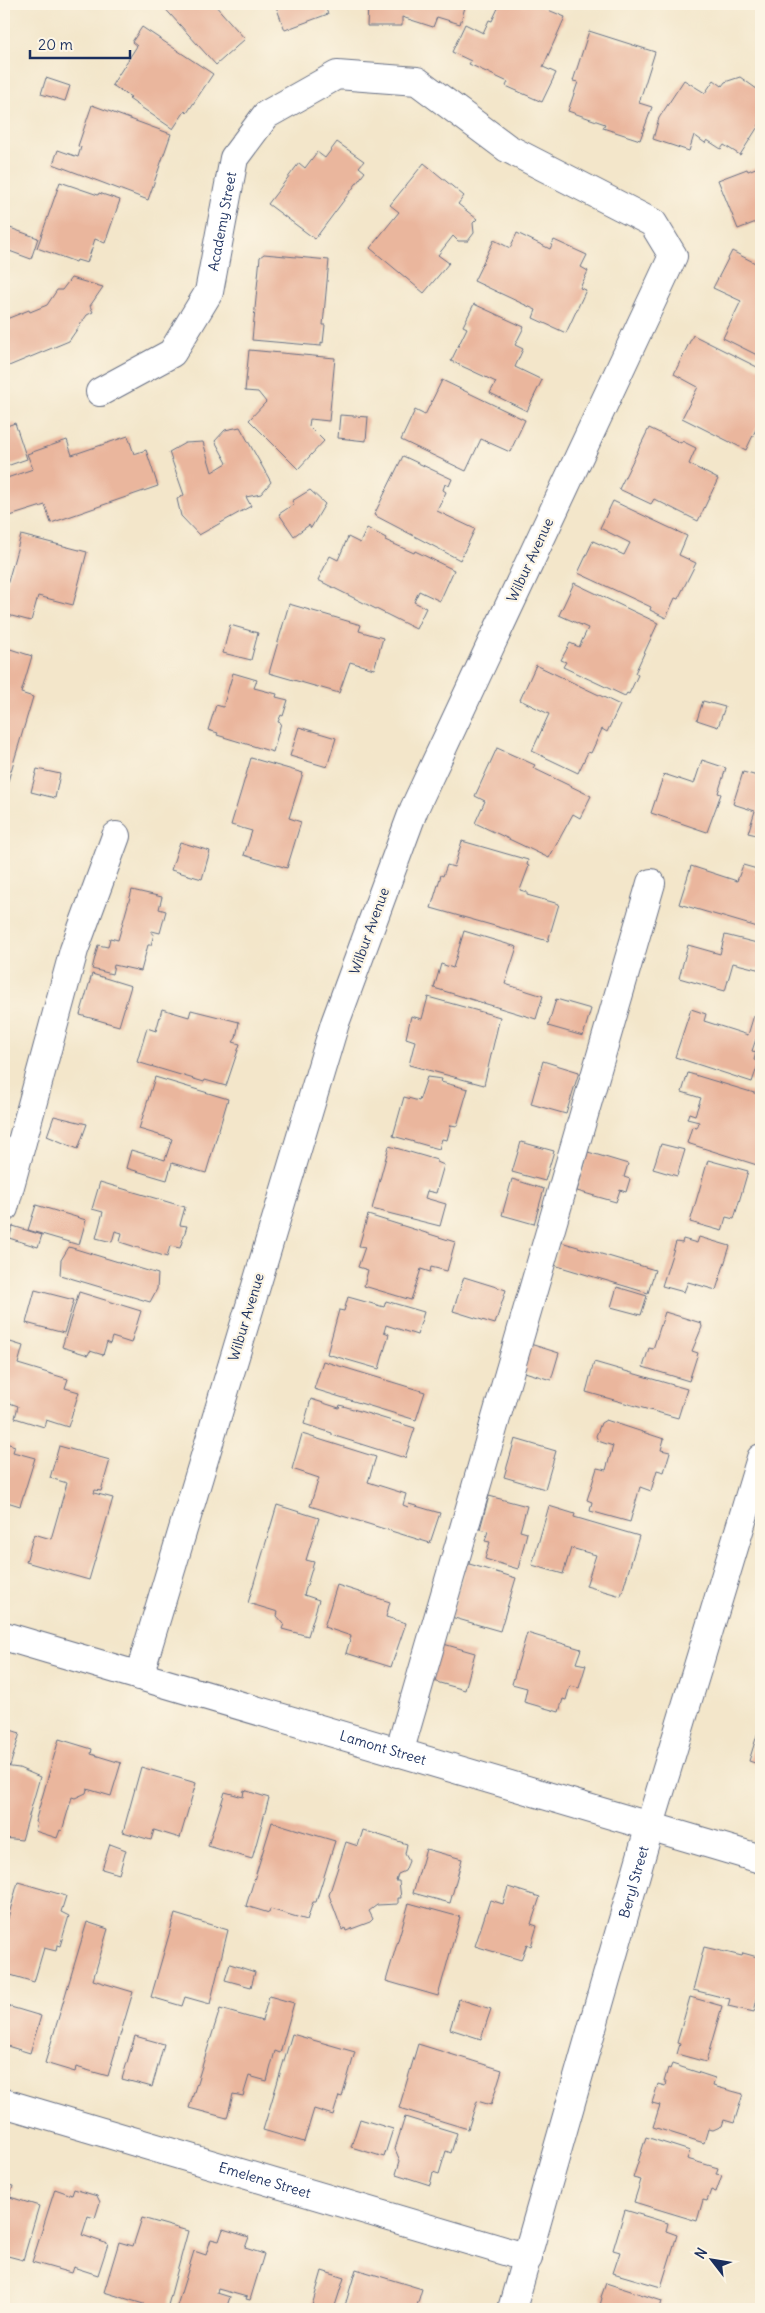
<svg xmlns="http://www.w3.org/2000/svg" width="765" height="2313" viewBox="0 0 765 2313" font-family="Delius,sans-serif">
<rect width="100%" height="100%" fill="#fcf5e5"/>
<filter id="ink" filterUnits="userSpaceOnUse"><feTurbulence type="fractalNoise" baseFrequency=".02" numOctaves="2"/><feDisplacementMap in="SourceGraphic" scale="10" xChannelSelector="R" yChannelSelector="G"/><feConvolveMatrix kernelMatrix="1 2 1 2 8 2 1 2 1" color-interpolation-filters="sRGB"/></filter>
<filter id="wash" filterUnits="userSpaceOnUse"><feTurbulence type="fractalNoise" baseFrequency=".0096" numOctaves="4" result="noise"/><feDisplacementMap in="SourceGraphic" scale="20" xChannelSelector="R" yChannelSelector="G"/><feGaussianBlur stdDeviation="1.12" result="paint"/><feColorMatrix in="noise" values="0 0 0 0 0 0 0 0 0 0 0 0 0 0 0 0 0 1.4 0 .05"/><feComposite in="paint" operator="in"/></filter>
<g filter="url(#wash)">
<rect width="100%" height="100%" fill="#f3e6ca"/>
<g id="blocks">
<!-- building -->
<path fill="#eab69d" d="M161,4H214L245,39L216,65Z
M275,4H334L325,7L328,14L285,30Z
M368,4H466L460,24L437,17L433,27L402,17V26H367Z
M500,4H534L565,17L543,67L556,73L542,102L506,86L508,82L469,64L471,61L452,52L465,24L483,33L489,20L492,21Z
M142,27L213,74L187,113L185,111L173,129L129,99L131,97L112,85L137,46L132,42Z
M589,31L655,52L639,103L652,107L640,140L603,128L605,124L568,111L578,82L573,81Z
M740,77L761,92V122L740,155L724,145L721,149L707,140L705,143L694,135L689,151L653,139L659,118L684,80L705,93L714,80L722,86L725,82Z
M46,78L70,86L65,101L41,94Z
M92,105L171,134L148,200L53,164L58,150L78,157L81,147L78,146Z
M337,142L364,161L359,167L365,172L315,239L268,204L299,163L305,168L317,152L325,158Z
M424,163L464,196L458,204L477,219L473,223L474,233L468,241H458L453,236L438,255L449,263L424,293L370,248L399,212L390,205Z
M761,166V234L756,222L738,229L718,180L747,169L748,171Z
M60,182L98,195L99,193L120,200L105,243L95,239L87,263L77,260L76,262L37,248Z
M10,228L38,238L31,259L4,249Z
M517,233L550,249L554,240L587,255L581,267L588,271L580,288L586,290L566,333L533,318L536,310L474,281L494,240L510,248Z
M732,251L761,266V357L723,338L741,301L713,288Z
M264,254L329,260L323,325H325L323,343L321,342V346L252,340L260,257Z
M71,278L103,287L90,306L93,312L87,315L69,341L4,368V320L29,310L30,312L47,305L57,290H62Z
M474,304L524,327L515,345L523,349L515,367L542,380L527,411L490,393L496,382L451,361L467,328L463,326Z
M693,335L761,369V419L746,450L682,418L698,387L674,374Z
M249,350L335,358L329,421L310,419L309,426L324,441L298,469L249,420L266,402L258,392L245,391Z
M442,380L525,420L510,452L481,439L466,471L401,440L415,410L425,415Z
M340,415L368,417L366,441L338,438Z
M15,423L27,459L4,467V427Z
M240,427L271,482L261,494L246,497L251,506L199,535L181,516L177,499L184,495L169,452L185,443L203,442L212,472L227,463L215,441L225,430Z
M649,428L681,443L682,441L696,448L689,464L718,479L698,521L654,499L651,504L619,489Z
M128,436L134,454L146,450L158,486L51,523L45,505L10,516L4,497V479L33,469L27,454L67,440L72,455Z
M403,456L452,479L449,486L445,484L443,490L446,492L437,511L475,529L460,560L374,515Z
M310,490L325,504L311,528L309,525L294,536L279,514L294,504L292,501Z
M613,501L687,536L679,555L696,563L678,599L675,598L666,618L650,610L651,607L578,573L593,541L624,555L630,543L600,528Z
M367,528L386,538L385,540L414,553L415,551L454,570L440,601L419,591L414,602L426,608L416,629L318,580L330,556L338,560L348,537L360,543Z
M21,535L87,552L73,605L38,596L31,621L4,614V596Z
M574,583L658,623L635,673L638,675L629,694L627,693L625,696L563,667L566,662L561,660L570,643L579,647L588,628L559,615Z
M289,604L361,625L359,631L383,638L374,669L350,662L339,693L269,673Z
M230,625L258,633L251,660L223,653Z
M4,647L32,656L21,693L33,697L8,781L4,779Z
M536,665L620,705L607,732L602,729L591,753L588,752L578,773L532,751L549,714L520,700Z
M233,673L257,680L254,688L277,694L276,697L288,700L283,716L281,715L278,722L281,723L273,752L217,735L218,733L208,730L216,705L223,707Z
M703,701L725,707L718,727L697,720Z
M299,727L336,738L327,767L290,756Z
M497,748L535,765L533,768L591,796L580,818L573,814L549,858L475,823L485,801L475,796Z
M251,758L303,773L289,818L301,822L287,868L244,855L252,831L231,825Z
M702,760L726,768L718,793L721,794L707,832L651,813L664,774L694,784Z
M37,769L60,774L55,798L31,792Z
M743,772L761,777V836L748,833L755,811L733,804Z
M462,841L528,860L527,865L529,866L520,890L527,892V895L559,904L548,941L431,908L441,875L443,876L447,865L454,867Z
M180,842L210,851L202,879L171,870Z
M743,865L757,869L755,874L761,876V928L679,904L691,866L737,881Z
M132,890L162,897L159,909L166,911L160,933L152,931V934H154L151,945H148L141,971L114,965L112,974L92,969L98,945L108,947L110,938L118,940Z
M464,931L517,947L505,984L543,996L536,1019L434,988L441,964L453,968Z
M725,935L761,944V970L733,963L725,991L679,978L688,945L720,954Z
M92,974L131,986L119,1026L80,1015Z
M428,997L500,1017L484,1085L409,1065L415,1041L406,1038L411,1016L422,1019Z
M556,999L591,1009L583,1036L548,1026Z
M162,1009L189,1017L191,1010L239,1022L236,1038L233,1042L240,1044L226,1086L205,1080L204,1082L137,1062L147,1028L156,1031Z
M691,1009L706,1014L704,1021L748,1035L754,1015L761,1017V1041L756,1039L752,1051L756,1052L754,1060L759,1062L752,1082L675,1057Z
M543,1061L579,1072L566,1114L531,1104Z
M688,1073L761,1095V1151L757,1165L687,1143L692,1127L697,1128L699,1122L687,1119L689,1113L695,1115L701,1098L682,1092Z
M155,1077L228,1099L206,1173L172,1163L167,1180L126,1168L131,1150L165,1160L172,1139L139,1129Z
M427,1077L442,1079L441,1082L468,1089L457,1126L451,1125L447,1140L442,1139L439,1149L393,1136L404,1097L419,1101Z
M54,1116L87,1124L78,1149L47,1136Z
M521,1142L554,1151L545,1181L512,1172Z
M661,1144L685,1150L677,1176L653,1169Z
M389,1146L437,1160V1162L444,1165L436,1193L427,1191L425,1198L446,1204L440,1226L372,1209Z
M588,1152L628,1164L624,1177L630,1179L626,1192L620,1190L616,1202L577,1191Z
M708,1160L748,1171L734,1219L726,1217L722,1231L690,1222Z
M512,1179L544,1189L534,1224L502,1215Z
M100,1182L185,1207L180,1225L187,1226L180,1248L170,1246L167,1257L120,1242L122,1233L115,1231L112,1242L96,1238L103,1212L92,1209Z
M36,1205L86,1220L79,1245L28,1230Z
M368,1215L455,1242L447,1271L431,1267L430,1272L421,1269L411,1300L364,1286L368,1270L358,1267L365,1247L359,1246Z
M13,1226L42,1235L38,1247L9,1238Z
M699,1237L730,1246L716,1290L688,1282L684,1292L662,1286L676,1242L682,1243L683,1239L697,1243Z
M561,1242L655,1270L648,1293L554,1265Z
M69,1247L158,1274L157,1289L150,1302L60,1275L61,1260Z
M464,1277L506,1290L495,1324L453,1311Z
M617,1287L647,1296L641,1315L611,1307Z
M35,1290L74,1300L64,1333L26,1323Z
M79,1292L141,1311L131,1343L112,1337L110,1344L107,1342L103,1355L90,1351L88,1355L62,1347Z
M348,1297L384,1307L386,1301L424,1312L417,1335L386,1325L384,1332L389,1334L379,1369L327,1354L339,1310L344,1311Z
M665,1312L701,1323L702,1327L692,1351L698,1353L689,1381L643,1367L649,1348L653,1349Z
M4,1340L23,1346L18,1364L68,1379L65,1388L79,1392L68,1427L46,1420L44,1427L15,1418L18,1406L4,1401Z
M527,1343L559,1353L551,1380L518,1370Z
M323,1361L425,1392L416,1420L314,1389Z
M594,1362L687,1389L678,1418L586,1392Z
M311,1399L339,1408L340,1405L415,1428L405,1458L332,1435V1433L304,1424Z
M606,1420L664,1439L661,1450L670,1452L664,1472L657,1470L651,1491L640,1487L630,1522L590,1511L592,1502L587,1500L597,1468L606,1470L613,1446L598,1441L596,1436L601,1423Z
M302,1434L376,1457L368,1482L406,1494L403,1505L408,1507L409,1504L440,1513L430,1543L310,1506L319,1478L292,1469Z
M515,1439L556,1451L545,1489L504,1477Z
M6,1443L15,1446L13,1452L35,1458L20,1506L4,1501V1450Z
M59,1446L110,1460L101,1491L95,1490L94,1493L113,1498L89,1580L26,1562L34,1534L51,1539L67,1483L50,1478Z
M489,1496L527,1506L520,1531L527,1533L518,1569L485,1559L490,1542L485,1541L488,1531L480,1529Z
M277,1505L319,1518L306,1560L314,1562L304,1595L319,1600L308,1636L282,1629L284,1624L277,1616L278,1612L248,1603Z
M549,1506L575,1514L574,1517L639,1536L621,1596L586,1586L596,1555L571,1548L563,1574L532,1565Z
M466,1563L516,1578L500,1631L451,1617Z
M337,1585L390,1602L386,1617L406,1623L391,1667L346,1653L351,1636L324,1627Z
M527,1633L581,1649L576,1663L586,1665L579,1688L570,1686L566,1700L563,1699L559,1712L524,1702L527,1688L512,1684Z
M440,1643L475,1653L465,1690L429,1680Z
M761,1722V1765L749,1761Z
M4,1728L20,1733L10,1766L4,1764Z
M59,1739L92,1749L91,1754L121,1763L111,1796L87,1789L86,1793L75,1798L72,1797L62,1831L60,1830L57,1838L35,1831L37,1823L35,1822Z
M4,1766L19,1768L40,1777L22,1840L4,1838Z
M141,1767L196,1783L180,1838L154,1830L151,1840L123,1832Z
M244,1790L269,1798L252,1859L208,1846L225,1792L243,1797Z
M272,1822L335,1841L316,1902H313L307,1920L270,1909L269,1913L246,1906Z
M363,1830L407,1844L405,1854L409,1861L405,1871L398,1874L396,1881H399L401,1898H398V1904L377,1905L369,1911L373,1919L370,1922L346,1931L345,1928L342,1930L329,1895L346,1842L358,1846Z
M110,1844L126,1850L119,1874L102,1869Z
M426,1849L462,1859L450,1903L413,1893Z
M18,1882L66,1896L61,1912L69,1916L60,1946L57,1945L56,1951L44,1948L34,1982L4,1973V1932Z
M508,1887L540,1897L531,1924L537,1926L531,1946L527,1944L521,1960L475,1946L490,1900L503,1904Z
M409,1903L460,1917L438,1996L386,1981Z
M175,1914L228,1930L210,2004L185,1997L182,2006L151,1997Z
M87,1922L108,1929L93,1980L133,1992L108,2076L76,2067L75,2072L45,2063Z
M704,1947L742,1956L743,1953L761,1958V1982L754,2012L728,2006L730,1999L693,1990Z
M230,1964L255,1972L251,1987L225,1980Z
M269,1996L294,2003L280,2053L275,2051L267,2081L249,2076L243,2096L233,2094L227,2118L189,2108L220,2009L262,2021Z
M690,1997L722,2006L706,2062L677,2054L680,2044L677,2043Z
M459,1999L491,2009L481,2039L450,2029Z
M4,2005L41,2016L30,2053L4,2045Z
M292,2034L355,2052L342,2097L339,2096L333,2115L314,2109L304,2142L263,2130Z
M135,2036L164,2044L152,2087L122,2079Z
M418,2044L502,2070L491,2105L477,2101L468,2129L399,2108Z
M672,2064L715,2078L713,2086L743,2094L734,2123L724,2120L722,2126L713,2130L708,2129L704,2143L653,2127L660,2105L652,2103L658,2084L665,2086L666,2082H664L668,2068L670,2069Z
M405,2117L457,2133L451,2153L446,2151L439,2174L433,2172L430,2185L396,2174L400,2161L395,2149Z
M360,2119L393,2129L384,2157L351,2147Z
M646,2137L690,2151L687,2159L718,2168L716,2174L722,2175L716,2192L711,2190L707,2201L703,2200L697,2221L634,2202L641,2180L633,2178Z
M4,2184L13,2186L10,2197L39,2206L23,2260L4,2255Z
M55,2189L72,2195L74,2189L97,2196L100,2202L95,2218L88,2216L82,2235L108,2244L98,2275L73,2267L71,2273L32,2262Z
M625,2210L668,2223L666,2231L677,2235L661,2287L613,2273L620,2252L613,2250Z
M142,2218L188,2231L167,2309H160L104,2292L119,2242L133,2246Z
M223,2229L249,2237L245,2248L264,2254L250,2300L246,2299L247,2297L218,2289L217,2293L230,2297L226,2309H176L194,2251L206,2255L211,2239L219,2241Z
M356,2269L422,2289L416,2309H344Z
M322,2271L344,2278L334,2309H311Z
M606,2283L662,2301L660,2309H599L602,2298L601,2297Z"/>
</g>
</g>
<g filter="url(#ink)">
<use href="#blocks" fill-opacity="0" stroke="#676f84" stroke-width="1"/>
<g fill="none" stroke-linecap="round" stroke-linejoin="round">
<defs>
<g id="minor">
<path id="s1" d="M100,392L172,353L209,292L234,158L266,115L337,75L417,81L507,148L653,223L673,256L414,809L335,1023L139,1676"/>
<path d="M4,1208L74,950L116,836"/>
<path id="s2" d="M4,1636L761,1859"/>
<path d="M399,1753L651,883"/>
<path id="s3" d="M4,2103L528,2258"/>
</g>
<g id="major">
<path id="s4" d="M512,2309L650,1825L761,1458"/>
</g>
</defs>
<!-- minor casing -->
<use href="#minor" stroke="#676f84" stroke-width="30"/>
<!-- major casing -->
<use href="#major" stroke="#676f84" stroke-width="30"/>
<!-- minor -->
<use href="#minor" stroke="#fff" stroke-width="28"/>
<!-- major -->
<use href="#major" stroke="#fff" stroke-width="28"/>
</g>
</g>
<g text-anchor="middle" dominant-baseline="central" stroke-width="4.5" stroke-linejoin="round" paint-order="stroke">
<!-- street labels -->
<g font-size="14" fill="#1b2f5e" stroke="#fcf5e5">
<text stroke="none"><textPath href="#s1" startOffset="225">Academy Street</textPath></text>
<text transform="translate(530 560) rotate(-65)">Wilbur Avenue</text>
<text transform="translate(369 931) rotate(-70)">Wilbur Avenue</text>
<text transform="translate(246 1317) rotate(-73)">Wilbur Avenue</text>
<text stroke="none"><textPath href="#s2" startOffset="395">Lamont Street</textPath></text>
<text stroke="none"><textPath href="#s4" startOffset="444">Beryl Street</textPath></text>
<text stroke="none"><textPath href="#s3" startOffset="272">Emelene Street</textPath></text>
</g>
</g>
<!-- margin -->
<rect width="765" height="2313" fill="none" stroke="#fcf5e5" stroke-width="20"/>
<!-- north arrow -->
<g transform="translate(712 2260) rotate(301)" stroke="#fcf5e5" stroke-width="4" paint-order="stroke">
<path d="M0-4L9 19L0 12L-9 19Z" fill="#1b2f5e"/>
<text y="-8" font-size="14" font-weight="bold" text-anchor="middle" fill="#1b2f5e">N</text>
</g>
<!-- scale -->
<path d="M30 50v8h100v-8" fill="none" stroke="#1b2f5e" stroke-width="2.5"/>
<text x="38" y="50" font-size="15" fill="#1b2f5e" stroke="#fcf5e5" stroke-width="4" paint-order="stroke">20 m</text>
</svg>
